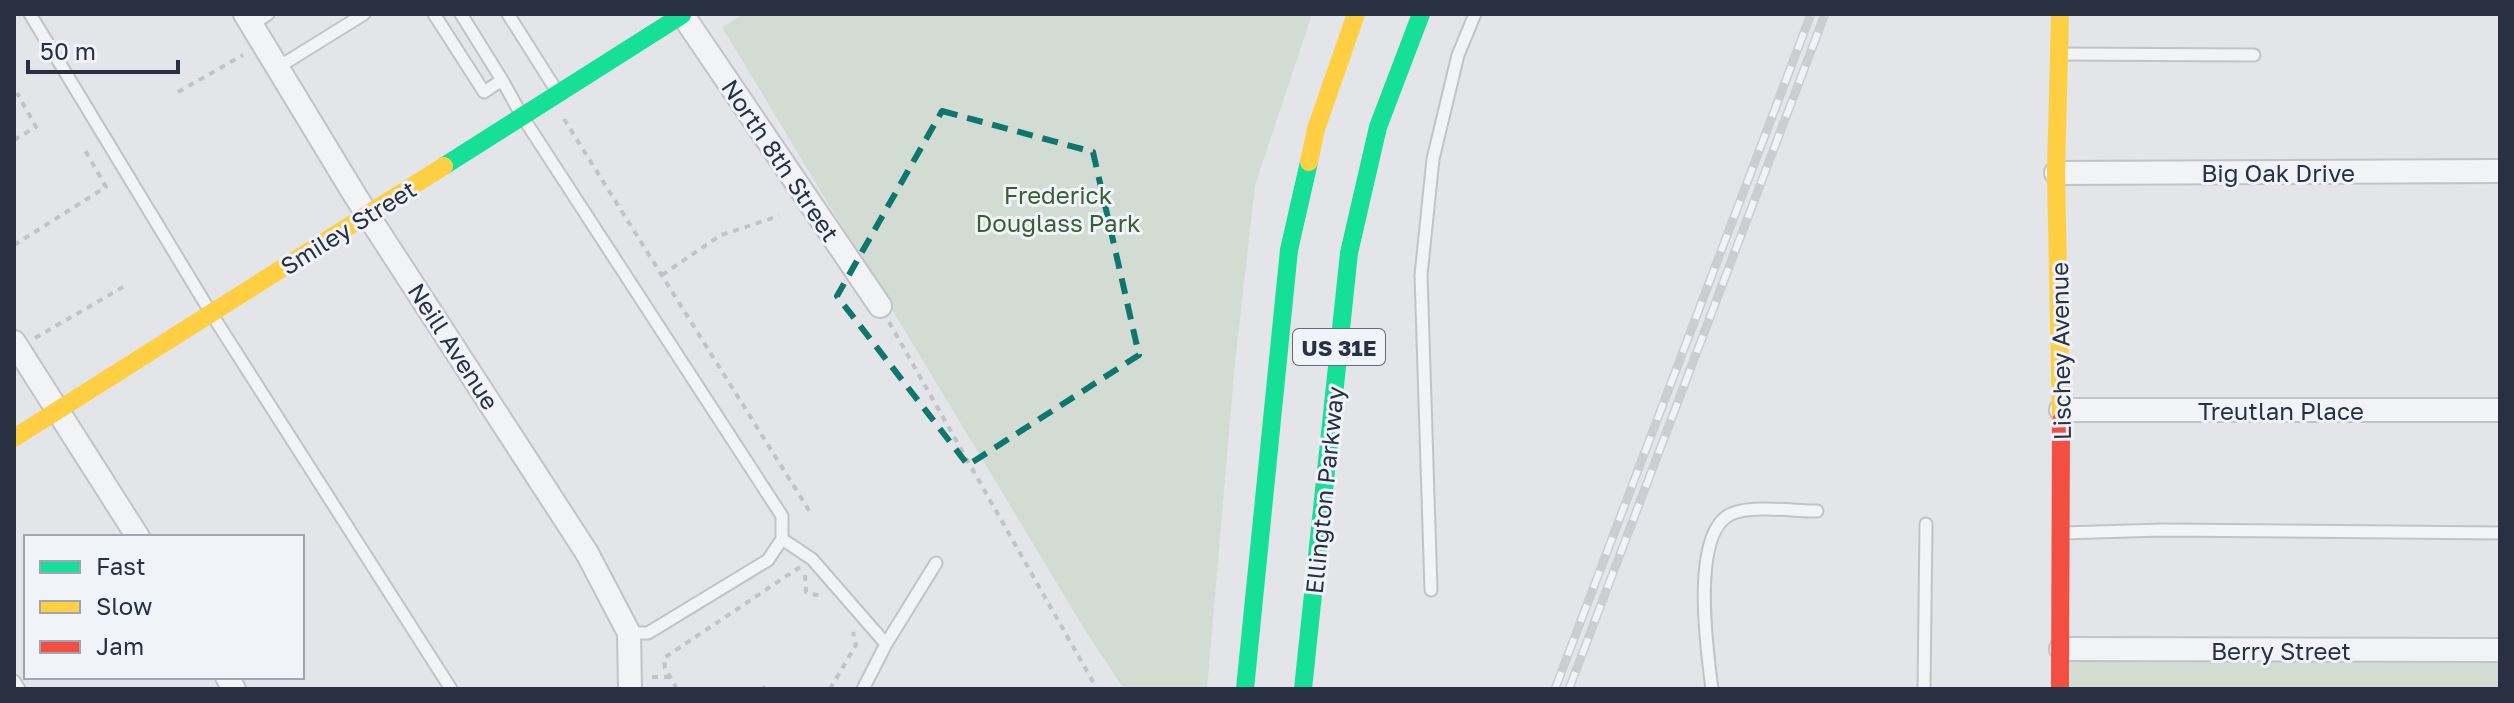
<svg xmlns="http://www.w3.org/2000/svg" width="2514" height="703" viewBox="0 0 2514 703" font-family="'Golos Text',sans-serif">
<rect width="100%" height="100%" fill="#e3e5e8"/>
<!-- green -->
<path fill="#d2dcd3" d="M744,14H1312L1255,185L1235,362L1207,689H1131L1122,686L1085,630L722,27Z
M2061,649L2500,650V689H2061Z"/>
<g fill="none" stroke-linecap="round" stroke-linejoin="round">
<defs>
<path id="lane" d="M30,14L211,313L451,689
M434,14L484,92L502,80L522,116L782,516V539L768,560L648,633H629
M461,14L502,80
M508,14L558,93
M252,25L268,14
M2060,54L2254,55
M277,68L364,14
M2062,533L2163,530L2500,533
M782,539L812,559L886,644L863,689
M1431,590L1421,275L1433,159L1458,55L1475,14
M886,644L936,563
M14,681L19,689
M1712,689C1707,651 1690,533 1731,514C1752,505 1794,511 1817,511
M1924,689L1926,524"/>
<path id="street" d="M245,14L356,197L587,553L629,633L630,689
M682,14L880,306
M2056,173L2500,171
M14,342L138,537
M2061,410H2500
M2061,649L2500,650
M227,677L234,689"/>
</defs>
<!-- lane casing -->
<use href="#lane" stroke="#c1c3c6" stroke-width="15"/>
<!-- street casing -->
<use href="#street" stroke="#c1c3c6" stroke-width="26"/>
<!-- path -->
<path stroke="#c2c3c8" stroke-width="4" stroke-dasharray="6 6" stroke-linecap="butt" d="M178,92L243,55
M564,119L810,512
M14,140L36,127L17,93
M14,245L106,187L85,150
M662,275L721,235L779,216
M889,322L1097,689
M35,338L123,287
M805,575L806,592L816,595L823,594
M652,677H670
M763,686L764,689
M677,689L665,668L664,658L800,567
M830,689L856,645L853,632"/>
<!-- lane -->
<use href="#lane" stroke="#f2f3f5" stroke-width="11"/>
<!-- street -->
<use href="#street" stroke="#f2f3f5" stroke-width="22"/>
<!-- fast -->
<path stroke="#16e098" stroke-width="18" d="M444,166L682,15
M1245,689L1289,250L1309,162
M1303,689L1349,253L1378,127L1421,14"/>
<!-- slow -->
<path stroke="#ffcf43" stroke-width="18" d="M2060,14L2056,173L2061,421
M1309,162L1316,129L1356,14
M14,438L444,166"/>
<!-- jam -->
<path stroke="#f24e42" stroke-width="18" d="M2060,689L2061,421"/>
<defs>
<path id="rail" d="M1555,689L1811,14
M1569,689L1825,14"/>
</defs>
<!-- rail casing -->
<use href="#rail" stroke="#cbcdd0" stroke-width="9"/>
<!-- rail -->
<use href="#rail" stroke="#f0f3f7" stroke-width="6" stroke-dasharray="18" stroke-linecap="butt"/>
</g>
<!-- marked area -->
<path fill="none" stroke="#0f766e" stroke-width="6" stroke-dasharray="16 10" stroke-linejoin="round" d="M942,111L1093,152L1139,355L968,465L837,296Z"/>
<g text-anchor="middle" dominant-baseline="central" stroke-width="6" stroke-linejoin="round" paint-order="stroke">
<!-- shield labels -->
<rect fill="#f0f3f7" stroke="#656a78" stroke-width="2" x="1293" y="329" width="92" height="36" rx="6"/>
<g font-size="22" font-weight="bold" fill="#293042">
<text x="1339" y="347">US 31E</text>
</g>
<!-- street labels -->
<g font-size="24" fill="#293042" stroke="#f0f3f7">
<text transform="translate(781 160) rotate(56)">North 8th Street</text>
<text x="2278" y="172">Big Oak Drive</text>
<text transform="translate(348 227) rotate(-32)">Smiley Street</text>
<text transform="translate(454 346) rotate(57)">Neill Avenue</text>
<text transform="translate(2060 351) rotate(-91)">Lischey Avenue</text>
<text x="2281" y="410">Treutlan Place</text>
<text transform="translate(1324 490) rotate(-84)">Ellington Parkway</text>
<text x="2281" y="650">Berry Street</text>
</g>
<!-- park labels -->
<g font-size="24" fill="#3b5e35" stroke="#f0f3f7">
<text x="1058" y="194">Frederick<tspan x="1058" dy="28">Douglass Park</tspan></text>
</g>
</g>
<!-- border -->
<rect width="2514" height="703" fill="none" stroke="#293042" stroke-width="32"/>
<!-- legend -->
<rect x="24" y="535" width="280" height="144" fill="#f0f3f7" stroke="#a0a5af" stroke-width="2"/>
<rect x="40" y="561" width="40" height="12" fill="#16e098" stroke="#a0a5af" stroke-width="2"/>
<text x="96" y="575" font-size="24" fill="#293042">Fast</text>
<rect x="40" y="601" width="40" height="12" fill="#ffcf43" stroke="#a0a5af" stroke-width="2"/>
<text x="96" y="615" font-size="24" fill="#293042">Slow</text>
<rect x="40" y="641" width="40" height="12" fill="#f24e42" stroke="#a0a5af" stroke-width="2"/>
<text x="96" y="655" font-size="24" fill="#293042">Jam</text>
<!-- scale -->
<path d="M28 60v12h150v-12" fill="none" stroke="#293042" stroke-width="4"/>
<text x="40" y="60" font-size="24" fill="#293042" stroke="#f0f3f7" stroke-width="6" paint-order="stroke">50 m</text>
</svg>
